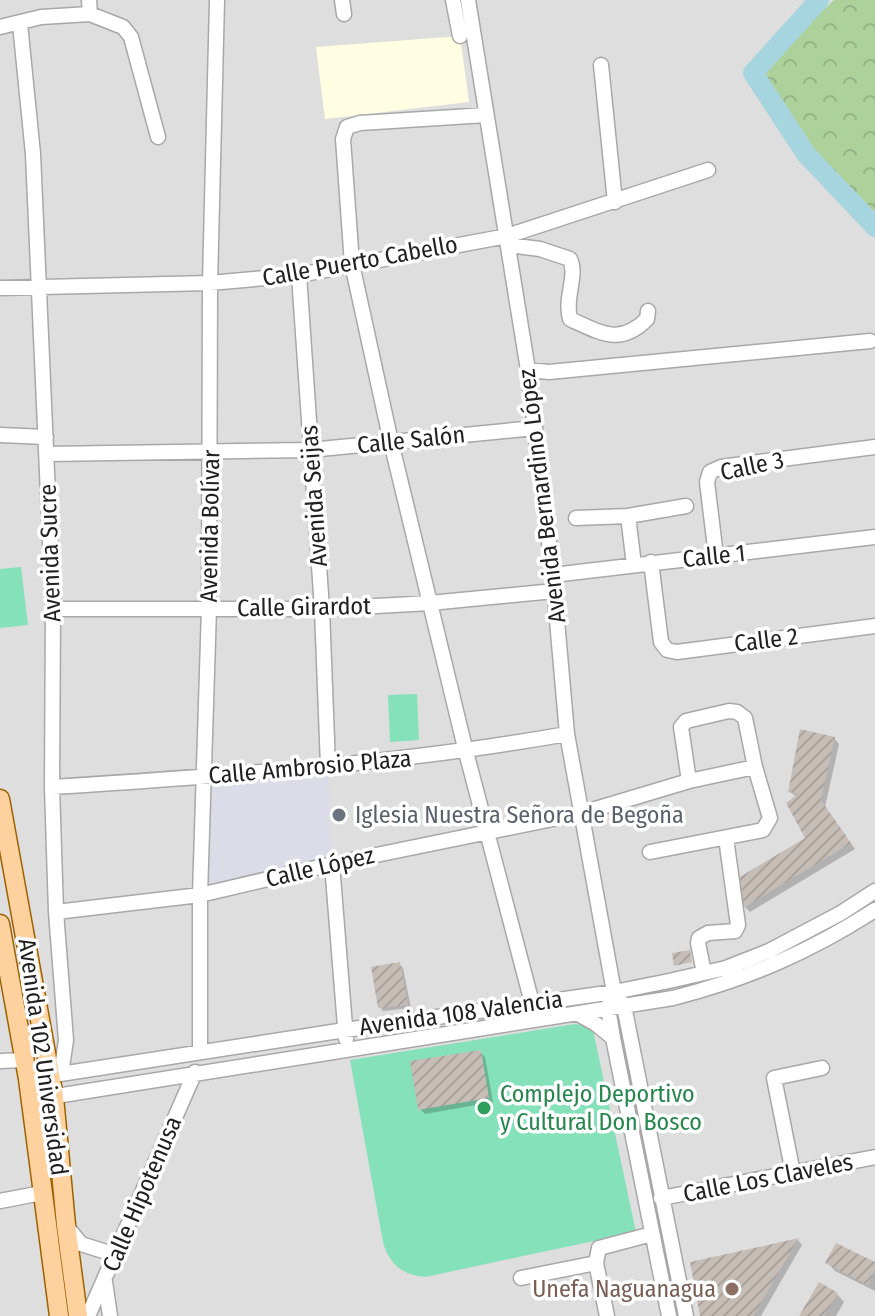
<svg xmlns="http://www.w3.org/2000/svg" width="875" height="1316" viewBox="0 0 875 1316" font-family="'Fira Sans Condensed',sans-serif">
<defs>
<pattern id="forest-crowns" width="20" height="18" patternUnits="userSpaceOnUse" patternTransform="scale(2)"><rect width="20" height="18" fill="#add19b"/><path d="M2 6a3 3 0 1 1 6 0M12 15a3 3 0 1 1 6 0" fill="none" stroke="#95b385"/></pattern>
<pattern id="building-hatch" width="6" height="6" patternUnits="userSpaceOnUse" patternTransform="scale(2)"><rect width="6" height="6" fill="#c6bdb6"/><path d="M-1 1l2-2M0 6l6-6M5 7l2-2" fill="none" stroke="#aaa29c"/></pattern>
</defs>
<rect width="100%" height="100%" fill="#f1ede7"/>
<!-- residential -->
<path fill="#dfdede" d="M0,0H875V1316H0Z"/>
<!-- education -->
<path fill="#fffee2" d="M460,36L469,102L325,119L316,47Z"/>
<!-- forest -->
<path fill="url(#forest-crowns)" d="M834,0H875V212L822,161L759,70Z"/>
<!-- pitch -->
<path fill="#84e1b9" d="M21,567L28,625L0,628V569Z
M417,694L419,740L390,742L388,695Z
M575,1024L587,1026L593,1030L636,1232L425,1277C402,1275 389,1264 383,1242L350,1060Z"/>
<!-- plaza -->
<path fill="#dbdce7" d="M328,766L332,864L200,895L206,777Z"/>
<!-- shadow -->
<path fill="#0003" d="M834,738L839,744L825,807L855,849L750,912L745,907L807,839L797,798L790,791Z
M399,964L403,968L411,1008L383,1011L380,1007Z
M480,1052L485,1057L493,1102L425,1114L420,1109Z
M798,1240L802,1245L761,1316H702L692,1263Z
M828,1263L875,1264V1291L835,1271Z
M837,1294L844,1302L836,1316H802Z"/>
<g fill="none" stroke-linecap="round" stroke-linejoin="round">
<!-- river -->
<path stroke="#a7d5df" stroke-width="20" d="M819,0L753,73L806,154L875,227"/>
</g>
<!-- building -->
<path fill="url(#building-hatch)" d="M800,729L835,737L821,800L851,843L743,908L740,877L805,838L786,803L798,794L788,792Z
M690,950L692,962L674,966L672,953Z
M400,962L408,1005L378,1008L371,967Z
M481,1050L489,1098L418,1110L410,1061Z
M799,1238L753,1316H700L690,1262Z
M836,1243L875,1262V1270L868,1285L825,1263Z
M819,1282L838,1293L824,1316H799Z"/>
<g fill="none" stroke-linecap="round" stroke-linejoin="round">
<defs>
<path id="minor" d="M89,0L90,14L123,27L131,37L158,137
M342,0L344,14
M453,0L460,36
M468,0L528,370L553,575L567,734L614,992L624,1006L686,1316
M20,24L33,154L53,609L52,787L56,912L66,1040L62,1067L51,1077
M0,27L41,17L90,14
M601,65L615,202
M486,115L360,123L347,127L343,139L352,264L391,442L466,752L532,1003
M508,245L540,249L570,259C578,276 564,298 570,319C601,333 620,346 647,319L648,311
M299,275L322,609L328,766
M0,288L210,283L299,275L507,236L708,170
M528,370L549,372L870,341
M0,435L46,437
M47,454L310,450L535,428
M628,516L634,565
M576,518L628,516L686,506
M716,556L707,482L710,472L721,467L875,447
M651,562L661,642L667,650L677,652L875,626
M553,575L875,537
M53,609H322L430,603L554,591
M689,781L681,727L686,721L729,711L737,712L745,718L755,767
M52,787C224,776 397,764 567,734
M332,864L346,1039
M56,912L200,895L332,864L582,813L689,781L755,767L770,818L763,830L650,852
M704,973L698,943L699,938L708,933L735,931L738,925L726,838
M611,1000L608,1008L613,1038L669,1316
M578,1014L596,1024L613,1038
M200,1052V895L209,608L210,283L217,0
M0,1061L25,1060
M28,1079L345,1030L614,992L669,981L726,968L769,951L841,913L875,891
M31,1100L673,998C747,979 810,952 875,910
M793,1173L774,1078L822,1068
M661,1198L875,1157
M0,1201L42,1193
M67,1227L81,1244L116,1255
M521,1278L596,1263
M105,1282L110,1316
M88,1316L195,1072
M607,1316L596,1263L599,1248L652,1234"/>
<path id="major" d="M0,799L54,1097L66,1225L78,1316
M0,924L28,1079L59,1316"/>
</defs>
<!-- minor casing -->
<use href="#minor" stroke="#a8a8a8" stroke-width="17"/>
<!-- major casing -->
<use href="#major" stroke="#9d6200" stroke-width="21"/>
<!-- minor -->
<use href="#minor" stroke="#fff" stroke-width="14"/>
<!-- major -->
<use href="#major" stroke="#fed19f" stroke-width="18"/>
</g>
<!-- markers -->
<circle fill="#6b7280" stroke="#fff" stroke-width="3" cx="339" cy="815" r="8"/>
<circle fill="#2e9e5b" stroke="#fff" stroke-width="3" cx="484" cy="1108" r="8"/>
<circle fill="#8d6e63" stroke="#fff" stroke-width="3" cx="732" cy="1289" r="8"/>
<g text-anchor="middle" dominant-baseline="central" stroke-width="7" stroke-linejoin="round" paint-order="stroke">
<!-- street labels -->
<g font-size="24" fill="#212121" stroke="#fff">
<text transform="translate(360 261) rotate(-10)">Calle Puerto Cabello</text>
<text transform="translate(411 440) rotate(-6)">Calle Salón</text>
<text transform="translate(752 466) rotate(-12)">Calle 3</text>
<text transform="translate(314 496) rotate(-94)">Avenida Seijas</text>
<text transform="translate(542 496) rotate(-97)">Avenida Bernardino López</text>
<text transform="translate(210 526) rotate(-89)">Avenida Bolívar</text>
<text transform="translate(50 553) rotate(-92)">Avenida Sucre</text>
<text transform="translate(714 556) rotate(-6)">Calle 1</text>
<text transform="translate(304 607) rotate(-1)">Calle Girardot</text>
<text transform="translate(766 640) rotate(-7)">Calle 2</text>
<text transform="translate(310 767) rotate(-5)">Calle Ambrosio Plaza</text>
<text transform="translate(320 867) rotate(-13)">Calle López</text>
<text transform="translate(461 1013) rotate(-8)">Avenida 108 Valencia</text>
<text transform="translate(43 1057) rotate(82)">Avenida 102 Universidad</text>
<text transform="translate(768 1178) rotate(-11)">Calle Los Claveles</text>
<text transform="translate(142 1194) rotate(-67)">Calle Hipotenusa</text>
</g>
<!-- worship labels -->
<g font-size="24" fill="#5b616d" stroke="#fff" text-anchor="start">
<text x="355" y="815">Iglesia Nuestra Señora de Begoña</text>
</g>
<!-- leisure labels -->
<g font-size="24" fill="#27864d" stroke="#fff" text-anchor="start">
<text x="500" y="1094">Complejo Deportivo<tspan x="500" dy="28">y Cultural Don Bosco</tspan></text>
</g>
<!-- education labels -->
<g font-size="24" fill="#785e54" stroke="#fff" text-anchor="end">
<text x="716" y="1289">Unefa Naguanagua</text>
</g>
</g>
</svg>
